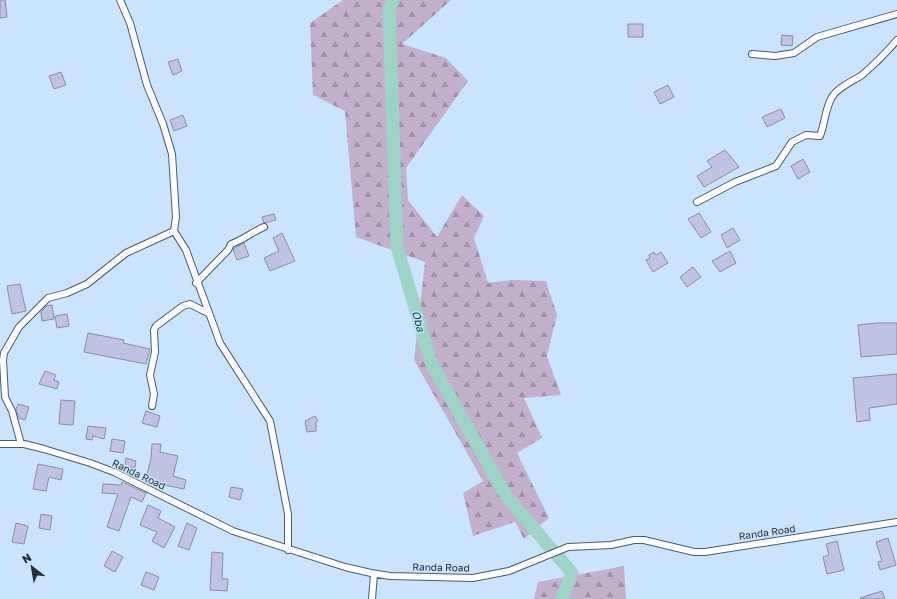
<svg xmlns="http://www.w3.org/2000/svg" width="897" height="599" viewBox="0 0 897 599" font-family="'Golos Text',sans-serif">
<defs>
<pattern id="forest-firs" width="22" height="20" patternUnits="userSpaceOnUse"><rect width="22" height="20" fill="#c3b0cc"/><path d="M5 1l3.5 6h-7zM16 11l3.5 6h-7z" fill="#9e90a6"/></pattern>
</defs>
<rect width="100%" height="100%" fill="#cbe4fe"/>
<!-- forest -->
<path fill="url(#forest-firs)" d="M343,0H451L402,44L446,58L468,81L406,168L408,200L437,237L462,195L484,216L474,238L488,283L512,280L546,281L557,315L547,356L561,395L524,398L542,438L517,453L549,518L524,539L515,522L473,536L463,493L483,481L414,360L425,262L356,237L345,111L313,95L310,23Z
M624,566L626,599H534L538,582Z"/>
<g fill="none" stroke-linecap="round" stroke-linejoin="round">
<!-- river -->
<path stroke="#9ed3c8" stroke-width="13" d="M393,0L389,10L397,247L432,365L507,497L572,573L562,599"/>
</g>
<!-- building -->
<path fill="#c0c2e1" stroke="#898ba9" d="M0,0H5L7,17L0,18Z
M628,24H643V37H628Z
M782,35L793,36L792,46L781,45Z
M178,59L182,71L173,75L168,62Z
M61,72L66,85L54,89L49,76Z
M668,85L674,97L660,104L654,92Z
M781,109L785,118L767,127L762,117Z
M183,115L187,126L174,131L170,120Z
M725,150L739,167L704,187L697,176L712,167L707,161Z
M803,159L810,172L798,179L791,166Z
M699,213L711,232L701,238L688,219Z
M274,214L276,220L264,223L262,217Z
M733,228L740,240L727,248L721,235Z
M282,233L295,261L270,271L264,258L279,251L273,238Z
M244,243L249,256L237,260L233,249Z
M730,251L736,263L720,272L712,261Z
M654,252L656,255L661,252L668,263L653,272L646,260L650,258L649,255Z
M693,267L701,277L687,287L680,277Z
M20,284L26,311L12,314L7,286Z
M52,305L54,319L42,321L41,312L46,306Z
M67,314L69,326L57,328L55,316Z
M877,323H897V354L861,357L858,325Z
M88,333L124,340L123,343L150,349L146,364L84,352Z
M45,371L56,375L54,380L59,382L57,389L39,384Z
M897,374V404L869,408L870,420L857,422L853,378Z
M61,400L75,401L73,425L59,424Z
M18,404L29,407L25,420L19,418L16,409Z
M146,411L160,416L157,427L142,423Z
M315,416L318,421L316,422V431L307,432L305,421Z
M88,426L106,428L104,439L93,436L92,440L86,439Z
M112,439L125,441L123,453L110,451Z
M152,444H161L160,452L178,456L173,476L186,480L184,489L159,484V481L146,478L151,459Z
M126,458L136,461L135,468L125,466Z
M38,464L63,469L61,480L49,477L46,491L33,489Z
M122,482L146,493L142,502L131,497L119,531L107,527L118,494L102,493L103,484L121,485Z
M231,487L243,489L240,500L229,497Z
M148,505L161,511L158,518L175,527L164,548L152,541L157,532L140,525Z
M41,514L52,516L50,530L39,528Z
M16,523L28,526L24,544L12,542Z
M187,523L197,528L189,550L178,546Z
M888,538L896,565L880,570L878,562L882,561L876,542Z
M837,541L844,570L827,574L823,557L829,555L826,544Z
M112,551L123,557L115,572L104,566Z
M212,552L223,553L222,579H228L227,591L210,590Z
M146,572L159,577L154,590L141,585Z
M882,591L885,599H861L860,598Z"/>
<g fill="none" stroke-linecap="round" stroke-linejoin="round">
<defs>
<path id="street" d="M120,0L130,23L147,85L163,124L172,154L176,217L174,231L186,250L220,343L270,421L288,514V550
M752,54L775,56L794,53L817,37L897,14
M697,202L735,182L776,166L792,142L806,135L820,136C825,123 825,109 832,97C839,86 852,82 862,75C875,64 886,53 897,40
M196,283L228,250L231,244C243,240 252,232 264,227
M152,406L154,394L150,375L155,352L154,330L156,326L183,306L190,304L208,313
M0,444H24L44,449L90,463L114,472L233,531L345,567L371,573L390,576L473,578L509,571L568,547L611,545L634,540H644L694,552H705L897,522
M21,444L12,411L5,397L3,360L4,353L19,327L48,298L67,293L87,284L126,253L174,231
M372,599L374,574"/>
</defs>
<!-- street casing -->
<use href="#street" stroke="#465b71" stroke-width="8"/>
<!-- street -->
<use href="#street" stroke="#fff" stroke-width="6"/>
</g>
<g text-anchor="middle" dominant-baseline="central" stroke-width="3" stroke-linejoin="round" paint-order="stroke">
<!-- street labels -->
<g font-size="10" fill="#242e37" stroke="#cbe4fe">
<text transform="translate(139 474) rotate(25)">Randa Road</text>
<text transform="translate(767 532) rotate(-8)">Randa Road</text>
<text transform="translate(441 567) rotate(1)">Randa Road</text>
</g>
<!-- water labels -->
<g font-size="11" font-style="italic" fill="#004e44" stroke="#cbe4fe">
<text transform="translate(419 321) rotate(74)">Oba</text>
</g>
</g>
<!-- north arrow -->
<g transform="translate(32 567) rotate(329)" stroke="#cbe4fe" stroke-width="3" paint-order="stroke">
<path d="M0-3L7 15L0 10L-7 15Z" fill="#242e37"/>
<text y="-6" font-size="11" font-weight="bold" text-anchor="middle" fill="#242e37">N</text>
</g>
</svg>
